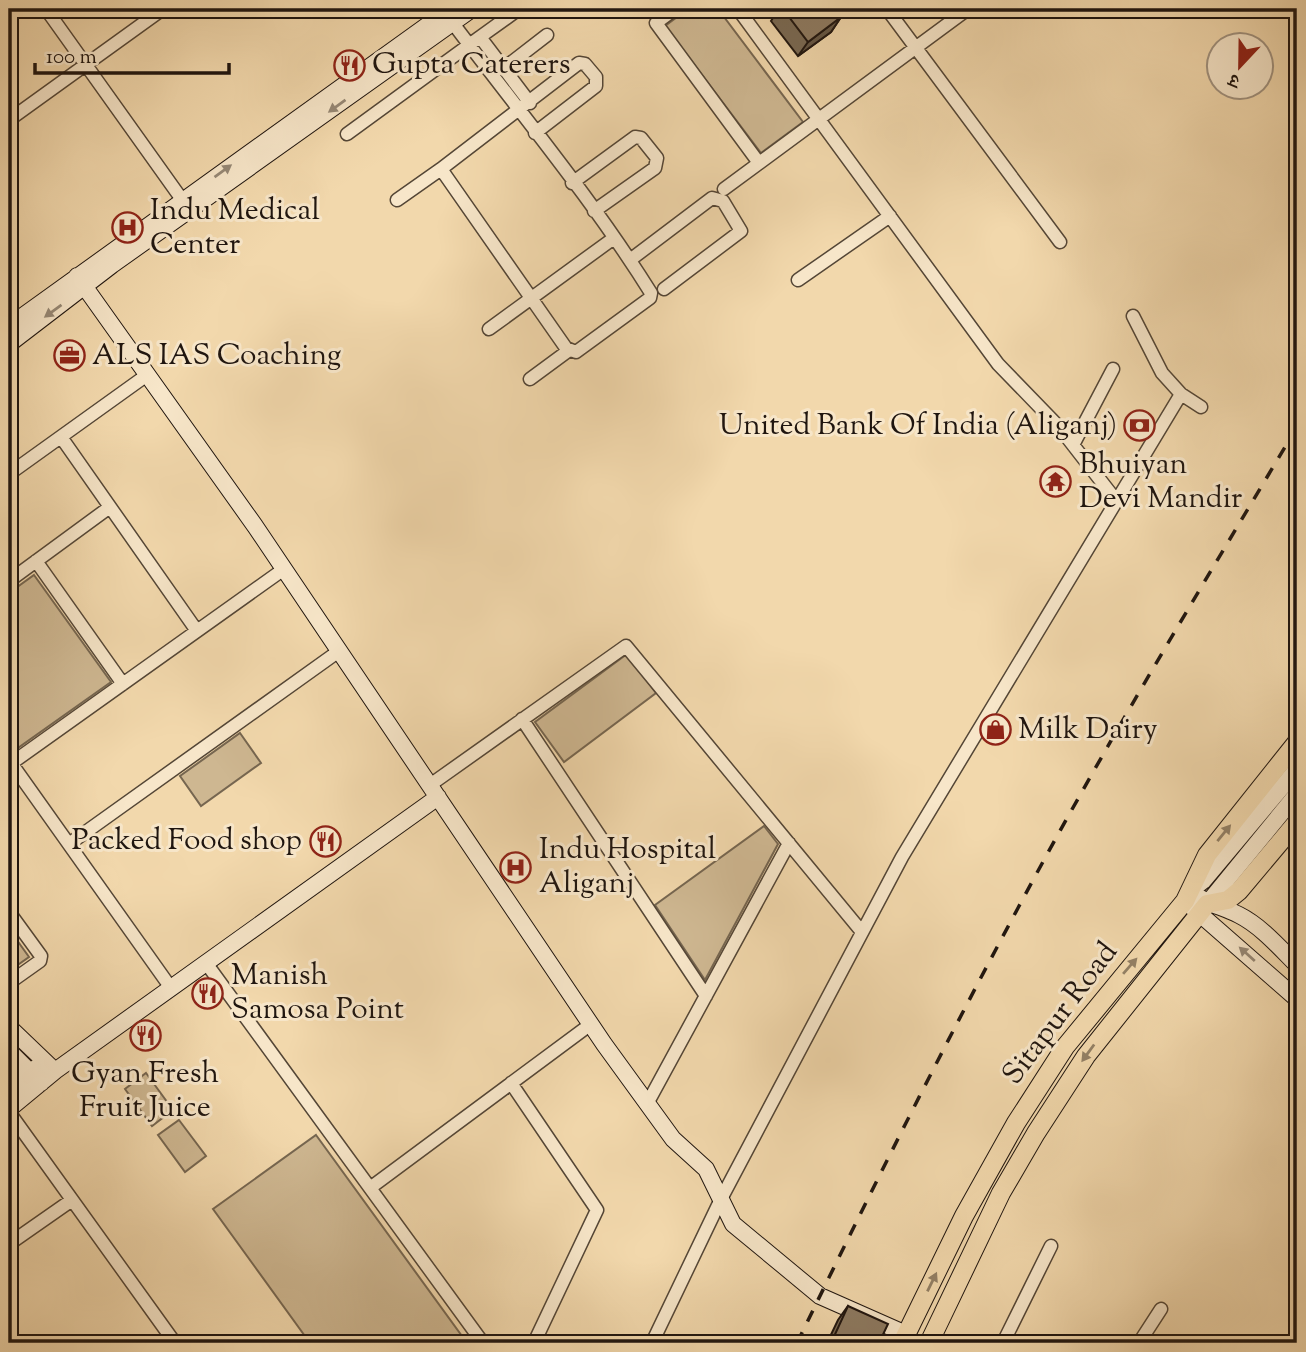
<svg xmlns="http://www.w3.org/2000/svg" width="1306" height="1352" viewBox="0 0 1306 1352" font-family="'Sorts Mill Goudy','Noto Serif Devanagari',serif">
<rect width="100%" height="100%" fill="#f2d8ac"/>
<filter id="stains"><feTurbulence type="fractalNoise" baseFrequency=".00286" numOctaves="4"/><feColorMatrix values="0 0 0 0 .2 0 0 0 0 .09 0 0 0 0 .02 0 0 0 .5 -.17"/></filter>
<radialGradient id="worn" r=".72"><stop offset=".6" stop-color="#630" stop-opacity="0"/><stop offset="1" stop-color="#630" stop-opacity=".3"/></radialGradient>
<!-- green -->
<path fill="#ceb791" stroke="#766650" stroke-width="2" d="M688,9H718L803,122L761,153L665,26Z
M34,575L111,682L15,750L9,742V593Z
M627,654L656,693L564,762L535,722Z
M240,733L261,763L201,806L180,776Z
M764,826L778,844L705,980L655,905Z
M9,929L29,957L9,971Z
M146,1073L173,1110L152,1126L125,1089Z
M179,1120L206,1156L185,1172L158,1135Z
M316,1135L467,1343H310L213,1209Z"/>
<g fill="none" stroke-linecap="round" stroke-linejoin="round">
<defs>
<path id="street" d="M46,9L188,208
M519,9L480,37L530,103
M675,9L656,23L759,163
M738,9L998,364L1059,427L1115,499
M887,9L1060,242
M449,18C517,109 591,197 651,293L650,298L576,352L566,348L441,169L579,63L585,64L596,77V86L535,133
M503,69L547,35
M9,120L163,9
M347,134L480,37
M572,183L635,137L641,138L657,158L655,168L594,211
M724,189L968,9
M397,200L441,169
M630,260L712,198L723,201L741,231L664,289
M798,280L890,216
M489,329L614,238
M530,379L568,351
M1181,394L1201,407
M61,437L197,631
M1073,445L1113,369
M9,474L147,375
M36,561L123,684
M9,581L110,507
M522,719L706,996
M9,760L171,988
M9,765L284,569
M430,785L626,646L862,932
M69,844L339,651
M9,912L41,956L40,961L9,983
M206,963L483,1343
M511,1083L597,1210L534,1343
M647,1104L789,843
M9,1112L175,1343
M370,1188L591,1024
M9,1244L72,1200
M652,1343L721,1199L902,857L1181,394L1162,373L1133,316
M1003,1343L1051,1246
M1139,1343L1161,1309"/>
<path id="secondary" d="M77,276L255,526L604,1044L673,1139L706,1169L733,1224L820,1296L906,1334
M9,326L450,9
M9,344L112,265L472,9
M1297,769L1203,881L1190,891C1210,906 1219,905 1239,915C1261,926 1280,948 1297,965
M1185,901L1297,999
M1207,904L1297,794
M9,1027L55,1071
M9,1051L41,1083
M9,1089L37,1067
M9,1109L55,1071L438,797"/>
<path id="primary" d="M902,1343L964,1216L1016,1123L1065,1047L1185,901L1207,855L1297,742
M929,1343L1001,1193L1036,1133L1086,1056L1207,904L1228,900L1239,891L1297,822"/>
</defs>
<!-- street casing -->
<use href="#street" stroke="#544636" stroke-width="15"/>
<!-- secondary casing -->
<use href="#secondary" stroke="#1f150f" stroke-width="18"/>
<!-- primary casing -->
<use href="#primary" stroke="#1f150f" stroke-width="20"/>
<!-- street -->
<use href="#street" stroke="#f7e6c9" stroke-width="12"/>
<!-- secondary -->
<use href="#secondary" stroke="#f7e6c9" stroke-width="16"/>
<!-- primary -->
<use href="#primary" stroke="#f2d8ac" stroke-width="18"/>
<!-- rail -->
<path stroke="#1f150f" stroke-width="3.5" stroke-dasharray="12 12" stroke-linecap="butt" d="M797,1343C868,1197 941,1051 1018,908C1105,745 1202,586 1297,427"/>
</g>
<!-- wall -->
<path fill="#796953" stroke="#1f150f" stroke-width="2" d="M779,9H835L841,17L831,32L798,56L771,21Z
M848,1306L879,1343H827L838,1320Z"/>
<!-- shaded-wall -->
<path fill="#635544" stroke="#1f150f" stroke-width="2" d="M841,17L831,32L798,56L808,42Z"/>
<!-- building -->
<path fill="#8d7a61" stroke="#1f150f" stroke-width="2" d="M783,9H835L841,17L808,42Z
M848,1306L888,1324L879,1343H831Z"/>
<!-- one-way arrows -->
<defs><path id="oneway-solid" d="M-6-.8H1V-3.2L6.5 0L1 3.2V.8H-6Z" transform="scale(1.75)"/></defs>
<g fill="#968875">
<use href="#oneway-solid" transform="translate(337 106) rotate(144)"/>
<use href="#oneway-solid" transform="translate(223 171) rotate(-36)"/>
<use href="#oneway-solid" transform="translate(53 311) rotate(144)"/>
<use href="#oneway-solid" transform="translate(1247 954) rotate(-138)"/>
</g>
<g fill="#938065">
<use href="#oneway-solid" transform="translate(1224 833) rotate(-51)"/>
<use href="#oneway-solid" transform="translate(1130 966) rotate(-49)"/>
<use href="#oneway-solid" transform="translate(1088 1053) rotate(126)"/>
<use href="#oneway-solid" transform="translate(932 1282) rotate(-64)"/>
</g>
<!-- icons -->
<defs>
<symbol id="restaurant-ring" viewBox="-11 -11 22 22"><circle r="9.5" fill="#f7e6c9" stroke="#8f2418" stroke-width="1.5"/><path d="M-5-6h1v4h1v-4h1v4h1v-4h1v5L-1.5 .5V6h-2V.5L-5-1ZM5-6V6H3V1.5H1.5Q1.5-4 5-6Z" fill="#8f2418"/></symbol>
<symbol id="hospital-ring" viewBox="-11 -11 22 22"><circle r="9.5" fill="#f7e6c9" stroke="#8f2418" stroke-width="1.5"/><path d="M-5-5h3v3.5h4V-5h3V5h-3V1.5h-4V5h-3Z" fill="#8f2418"/></symbol>
<symbol id="office-ring" viewBox="-11 -11 22 22"><circle r="9.5" fill="#f7e6c9" stroke="#8f2418" stroke-width="1.5"/><path d="M-6-3h4V-5.5h4V-3h4V5H-6ZM-1-4.5V-3h2v-1.5ZM-6 0V1H6V0Z" fill="#8f2418"/></symbol>
<symbol id="bank-ring" viewBox="-11 -11 22 22"><circle r="9.5" fill="#f7e6c9" stroke="#8f2418" stroke-width="1.5"/><path d="M-6-4H6V4H-6ZM0-2.3a2.3 2.3 0 1 0 0 4.6a2.3 2.3 0 1 0 0-4.6Z" fill="#8f2418"/></symbol>
<symbol id="temple-ring" viewBox="-11 -11 22 22"><circle r="9.5" fill="#f7e6c9" stroke="#8f2418" stroke-width="1.5"/><path d="M0-6L5-2H3V0L6.5 2.5H4V6H1.5V3h-3V6H-4V2.5H-6.5L-3 0V-2H-5Z" fill="#8f2418"/></symbol>
<symbol id="shop-ring" viewBox="-11 -11 22 22"><circle r="9.5" fill="#f7e6c9" stroke="#8f2418" stroke-width="1.5"/><path d="M-5-2.5h2.3a2.7 3.5 0 0 1 5.4 0H5L5.5 6h-11ZM-1.5-2.5h3a1.5 2.3 0 0 0-3 0Z" fill="#8f2418"/></symbol>
</defs>
<g fill-rule="evenodd">
<use href="#restaurant-ring" x="332" y="48" width="35" height="35"/>
<use href="#hospital-ring" x="110" y="210" width="35" height="35"/>
<use href="#office-ring" x="52" y="338" width="35" height="35"/>
<use href="#bank-ring" x="1122" y="408" width="35" height="35"/>
<use href="#temple-ring" x="1038" y="464" width="35" height="35"/>
<use href="#shop-ring" x="978" y="712" width="35" height="35"/>
<use href="#restaurant-ring" x="308" y="824" width="35" height="35"/>
<use href="#hospital-ring" x="498" y="850" width="35" height="35"/>
<use href="#restaurant-ring" x="190" y="976" width="35" height="35"/>
<use href="#restaurant-ring" x="128" y="1018" width="35" height="35"/>
</g>
<g text-anchor="middle" dominant-baseline="central" stroke-width="6" stroke-linejoin="round" paint-order="stroke">
<!-- poi labels -->
<g font-size="30" fill="#1f150f" stroke="#f7e6c9" text-anchor="start">
<text x="372" y="65">Gupta Caterers</text>
<text x="150" y="211">Indu Medical<tspan x="150" dy="34">Center</tspan></text>
<text x="92" y="356">ALS IAS Coaching</text>
<text x="1117" y="426" text-anchor="end">United Bank Of India (Aliganj)</text>
<text x="1079" y="465">Bhuiyan<tspan x="1079" dy="34">Devi Mandir</tspan></text>
<text x="1018" y="730">Milk Dairy</text>
<text x="302" y="841" text-anchor="end">Packed Food shop</text>
<text x="539" y="850">Indu Hospital<tspan x="539" dy="34">Aliganj</tspan></text>
<text x="231" y="976">Manish<tspan x="231" dy="34">Samosa Point</tspan></text>
<text x="145" y="1074" text-anchor="middle">Gyan Fresh<tspan x="145" dy="34">Fruit Juice</tspan></text>
</g>
<!-- street labels -->
<g font-size="30" fill="#1f150f" stroke="#f7e6c9">
<text transform="translate(1061 1014) rotate(-53)">Sitapur Road</text>
</g>
</g>
<!-- margin -->
<rect width="1306" height="1352" fill="none" stroke="#f2d8ac" stroke-width="35"/>
<rect x="10" y="10" width="1285" height="1331" fill="none" stroke="#1f150f" stroke-width="3.5"/>
<rect x="18" y="18" width="1271" height="1317" fill="none" stroke="#1f150f" stroke-width="2"/>
<!-- north arrow -->
<g transform="translate(1240 66) rotate(202)"><circle r="33" fill="#f7e6c9" stroke="#a1927f" stroke-width="2"/>
<path d="M0-5L12 26L0 18L-12 26Z" fill="#8f2418"/>
<text y="-10" font-size="19" font-weight="bold" text-anchor="middle" fill="#1f150f">उ</text>
</g>
<!-- scale -->
<path d="M35 63v10h194v-10" fill="none" stroke="#1f150f" stroke-width="3.5"/>
<text x="46" y="63" font-size="21" fill="#1f150f" stroke="#f7e6c9" stroke-width="5" paint-order="stroke">100 m</text>
<rect width="100%" height="100%" filter="url(#stains)"/>
<rect width="100%" height="100%" fill="url(#worn)"/>
</svg>
